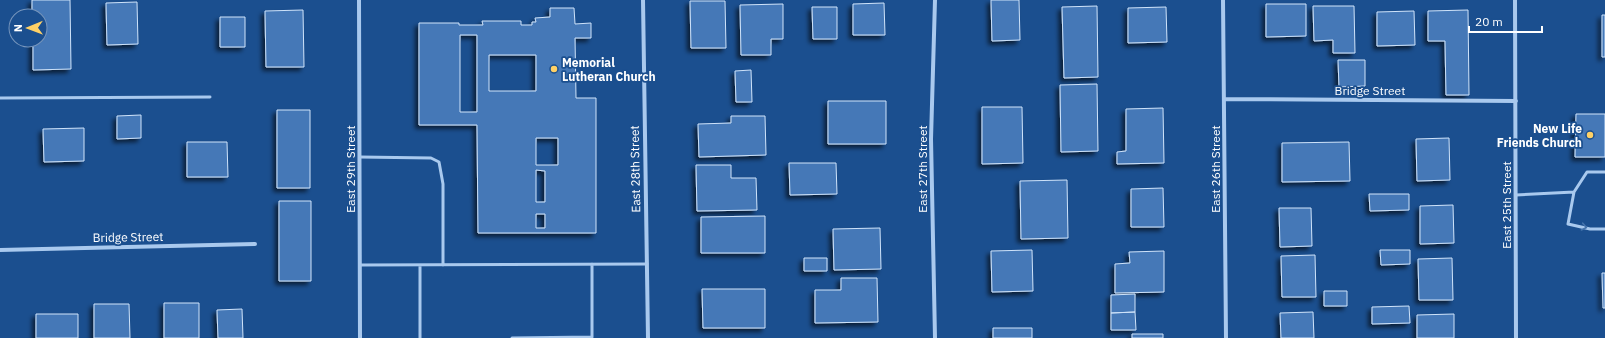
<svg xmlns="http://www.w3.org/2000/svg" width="1605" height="338" viewBox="0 0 1605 338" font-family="'IBM Plex Sans',sans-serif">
<defs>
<filter id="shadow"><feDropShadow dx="-3.5" dy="3.5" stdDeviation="2" flood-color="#0009"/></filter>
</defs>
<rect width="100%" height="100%" fill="#1b4f8f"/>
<!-- building -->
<path fill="#4478b7" stroke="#cfe3fa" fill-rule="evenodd" filter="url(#shadow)" d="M32,0H70L71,69L33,70V40H40V16H32Z
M991,0H1019L1020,40L992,41Z
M690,1H725L726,48H691Z
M137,2L138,44L107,45L106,3Z
M884,3L885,35H853V4Z
M783,4V39H771V55H741L740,5Z
M1266,4H1306V36L1266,37Z
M1097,6L1098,77L1064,78L1062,7Z
M1313,6H1354L1355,53H1333V40L1314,41Z
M812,7H837V39H813Z
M1166,7L1167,42L1128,43V8Z
M550,8H574L575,24L591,23V38H575L576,98H596V233H478L477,125H419V23H459V25H483L482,21H521V25H532V22H536L535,18L550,17ZM460,35H477V112H460ZM489,55H536V91H489ZM536,138H558V165H536ZM536,170L545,171V202H536ZM536,214H545V228H536Z
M303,10L304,67H266L265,11Z
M1468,10L1469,95H1446L1445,41H1428V11Z
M1414,11L1415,45L1377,46V12Z
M1602,15H1605V57H1602Z
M220,17H245V47H220Z
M1338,60H1365V86L1339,87Z
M751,70L752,102H736L735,71Z
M1097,84L1098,151L1061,152L1060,85Z
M828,101H886V144H828Z
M982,107H1022L1023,163L982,164Z
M1163,108L1164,163L1117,164V152L1126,151V109Z
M277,110H310V188H277Z
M1576,114H1605V157H1575Z
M141,115V138L117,139V116Z
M731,116H765L766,155L699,157L698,124L731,123Z
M84,128V161L44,162L43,129Z
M1449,138L1450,180L1417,181L1416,139Z
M187,142H227L228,177H187Z
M1349,142L1350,181L1282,182V143Z
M789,163H836L837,194L790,195Z
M696,165H731V178H756L757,210L697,211Z
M1067,180L1068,238L1021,239L1020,181Z
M1163,188L1164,227H1131V189Z
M1369,194H1409V210L1370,211Z
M279,201H311V281H279Z
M1453,205L1454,243L1420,244V206Z
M1279,208H1311L1312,246L1280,247Z
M765,216V253H701V217Z
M880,228L881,269L834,270L833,229Z
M1032,250L1033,291L992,292L991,251Z
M1380,250H1410V264L1381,265Z
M1164,251V292L1115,293V264L1130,263L1129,252Z
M1315,255L1316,297H1282L1281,256Z
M804,258H827V271H804Z
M1452,258L1453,300H1419L1418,259Z
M1602,273H1605V308H1603Z
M841,278H877L878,322L815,323V290H841Z
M702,289H765V328H703Z
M1324,291H1347V306H1324Z
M1135,294V312L1111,313V295Z
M164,303H199V338H164Z
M94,304H129L130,338H94Z
M1409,306L1410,323L1372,324V307Z
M242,309L243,338H218L217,310Z
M1135,312L1136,330H1111V313Z
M1313,312L1314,338H1281L1280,313Z
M36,314H78V338H36Z
M1454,314V338H1417V315Z
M993,328H1032V338H993Z
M1132,334H1163V338H1132Z"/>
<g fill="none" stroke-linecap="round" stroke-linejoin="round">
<!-- service -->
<path stroke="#a9c9ee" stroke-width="3" d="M0,98L210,97
M360,157L431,158L439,162L443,184V265
M1605,172H1587L1574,192L1568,224L1590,229H1605
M1516,195L1574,192
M360,265L647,264
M420,338V265
M512,338L592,337V264"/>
<!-- minor -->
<path stroke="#a9c9ee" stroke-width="4" d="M359,0L360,338
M643,0L648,338
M1223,0L1226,338
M1515,0L1516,338
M1224,99L1516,101
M0,250L255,244
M935,338L931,139L935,0"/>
</g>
<!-- one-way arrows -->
<defs><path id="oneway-chevron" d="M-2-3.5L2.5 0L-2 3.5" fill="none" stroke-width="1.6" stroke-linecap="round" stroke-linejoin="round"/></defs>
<use stroke="#4674ac" href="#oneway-chevron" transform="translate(1584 227) rotate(12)"/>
<!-- markers -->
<g fill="#ffd166" stroke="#1b4f8f" stroke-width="1.5">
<circle cx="554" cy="69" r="4"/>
<circle cx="1590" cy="135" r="4"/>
</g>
<g text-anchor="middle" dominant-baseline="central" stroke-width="3.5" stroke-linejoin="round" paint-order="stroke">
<!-- poi labels -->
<g font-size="12" font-weight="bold" fill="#fff" stroke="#1b4f8f" text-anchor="start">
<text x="562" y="62">Memorial<tspan x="562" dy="14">Lutheran Church</tspan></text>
<text x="1582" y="128" text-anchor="end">New Life<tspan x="1582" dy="14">Friends Church</tspan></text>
</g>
<!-- street labels -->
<g font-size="12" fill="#fff" stroke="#1b4f8f">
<text x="1370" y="90">Bridge Street</text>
<text transform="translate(350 169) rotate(-90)">East 29th Street</text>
<text transform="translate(635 169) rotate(-91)">East 28th Street</text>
<text transform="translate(922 169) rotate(-90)">East 27th Street</text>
<text transform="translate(1215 169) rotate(-90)">East 26th Street</text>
<text transform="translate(1506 205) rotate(-90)">East 25th Street</text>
<text transform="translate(128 237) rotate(-1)">Bridge Street</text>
</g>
</g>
<!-- north arrow -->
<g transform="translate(28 28) rotate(269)"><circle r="19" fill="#1b4f8f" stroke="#7695bc"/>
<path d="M0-3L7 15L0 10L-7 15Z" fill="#ffd166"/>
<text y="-6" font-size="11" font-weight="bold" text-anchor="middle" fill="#ffffff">N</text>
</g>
<!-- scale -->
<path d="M1469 26v6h73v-6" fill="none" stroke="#ffffff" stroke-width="2"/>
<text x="1475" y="26" font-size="12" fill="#ffffff" stroke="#1b4f8f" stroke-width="3" paint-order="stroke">20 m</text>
</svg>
